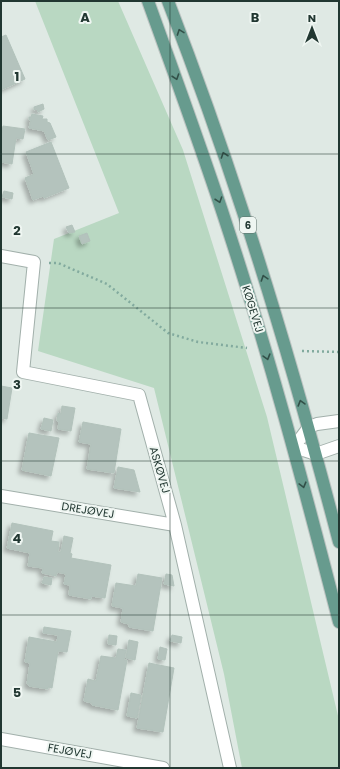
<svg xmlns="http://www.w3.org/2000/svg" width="340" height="769" viewBox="0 0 340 769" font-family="Poppins,sans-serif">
<defs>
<filter id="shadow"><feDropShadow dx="-3.5" dy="3.5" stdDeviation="2" flood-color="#0004"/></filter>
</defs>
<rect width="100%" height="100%" fill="#dfe9e4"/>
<!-- green -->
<path fill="#b9d8c2" d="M35,1H118L183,150L267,417L339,720V768H242L224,674L154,388L38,351L54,239L119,213Z"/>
<!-- building -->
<path fill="#b4c3bd" stroke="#b2c2bb" filter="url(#shadow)" d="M6,35L25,79L1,90V37Z
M43,104L44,109L38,112L37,109L34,110V107Z
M32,114L43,116L42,119H47V122L50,123L56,137L48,140L44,131L29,128L31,120H29V117H31Z
M3,126L25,129L23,139L16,138L12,164L1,162V135Z
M51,142L69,188L44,198L43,196L33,200L25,178L34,174L26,152Z
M4,191L13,193L12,199L2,197Z
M72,225L75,232L69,233L66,227Z
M87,233L90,241L82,244L79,236Z
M1,386L12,388L7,419L1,418Z
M62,406L75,408L71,431L58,429L59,421H57L58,413L61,414Z
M44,418L53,420L51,431L41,429Z
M83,422L121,429L114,473L87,469L91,444L79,442Z
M29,433L59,438L51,476L22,470Z
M118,467L134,470L140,492L114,488Z
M12,523L53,531L51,541L59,542L58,552H61L64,536L73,538L70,553L72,554L71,558L111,565L105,598L91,596V599L69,595L70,585L64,584L66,574L57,572L56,576L42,573L43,568L28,566L30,553L7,548Z
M138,574L162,578L153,631L129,627V624L121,622L123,608L112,606L116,583L136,586Z
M166,574L172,575L174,586L164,584Z
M44,577L52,578L51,585L42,583Z
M44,627L71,631L67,652L58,651L52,688L48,687V689L29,686V684H27L30,663L25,662L29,637L57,642L58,635L43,633Z
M109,635L117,636L116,645L108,644Z
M172,635L182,637L181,643L170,641Z
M129,640L138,642L135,660L126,658Z
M160,647L167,649L165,660L158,659Z
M118,649L126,650L124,660H127L118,710L92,705V703L84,701L88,679L96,681L101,656L116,658Z
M149,663L174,668L163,732L137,728Z
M131,693L141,695L137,718L127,716Z"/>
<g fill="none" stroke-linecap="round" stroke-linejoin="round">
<defs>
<path id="minor" d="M1,256L34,262L23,372L139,395L175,525L230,768
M339,421L317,424L309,427L294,447L316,454L339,446
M1,496L175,525
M1,739L163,768"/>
<path id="primary" d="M148,1C174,73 200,144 224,217C268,350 304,486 339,622
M168,1C195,71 220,141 243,212C279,321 310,431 339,542"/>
</defs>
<!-- minor casing -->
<use href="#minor" stroke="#a2b0ab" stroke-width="14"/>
<!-- primary casing -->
<use href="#primary" stroke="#bcc3c1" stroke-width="14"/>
<!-- path -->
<path stroke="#82aa9e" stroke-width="2.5" stroke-dasharray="2 3" stroke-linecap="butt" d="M49,263H58L107,284L168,333L198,342L247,348
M302,351L339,352"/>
<!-- minor -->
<use href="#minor" stroke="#fff" stroke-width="12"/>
<!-- primary -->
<use href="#primary" stroke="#679b8e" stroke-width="12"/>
</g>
<!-- one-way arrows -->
<defs><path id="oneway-chevron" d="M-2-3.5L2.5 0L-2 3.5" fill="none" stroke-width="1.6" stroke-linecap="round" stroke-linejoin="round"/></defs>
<g stroke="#325048">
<use href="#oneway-chevron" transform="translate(180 32) rotate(-110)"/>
<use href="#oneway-chevron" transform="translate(176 77) rotate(71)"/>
<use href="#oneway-chevron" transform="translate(224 155) rotate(-109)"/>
<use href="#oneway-chevron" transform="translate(219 200) rotate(71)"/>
<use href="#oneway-chevron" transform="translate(264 278) rotate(-108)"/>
<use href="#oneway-chevron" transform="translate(267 357) rotate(74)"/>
<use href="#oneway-chevron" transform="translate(301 403) rotate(-106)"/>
<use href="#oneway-chevron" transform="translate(303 485) rotate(75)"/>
</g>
<!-- grid -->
<path fill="none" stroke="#213731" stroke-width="1" stroke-opacity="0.55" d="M170,1V768M1,154H339M1,308H339M1,461H339M1,615H339"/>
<g text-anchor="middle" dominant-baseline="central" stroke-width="4" stroke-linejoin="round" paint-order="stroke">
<!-- shield labels -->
<rect fill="#eff6f2" stroke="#5f706b" stroke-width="1" x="240" y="217" width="16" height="16" rx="3"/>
<g font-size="10" font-weight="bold" fill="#213731">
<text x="248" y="225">6</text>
</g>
<!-- street labels -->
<g font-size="11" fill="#213731" stroke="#eff6f2">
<text transform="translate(253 309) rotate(73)">KØGEVEJ</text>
<text transform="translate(160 470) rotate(74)">ASKØVEJ</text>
<text transform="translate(88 510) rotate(9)">DREJØVEJ</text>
<text transform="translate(70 751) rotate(10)">FEJØVEJ</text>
</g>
</g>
<g font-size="13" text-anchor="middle" font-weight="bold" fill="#213731" stroke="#eff6f2" stroke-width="4" stroke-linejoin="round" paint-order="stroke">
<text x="85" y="22">A</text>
<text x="255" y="22">B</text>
<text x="17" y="81">1</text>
<text x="17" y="235">2</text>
<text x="17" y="389">3</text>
<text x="17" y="543">4</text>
<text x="17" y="697">5</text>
</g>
<!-- border -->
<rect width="340" height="769" fill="none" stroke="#213731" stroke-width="4"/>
<!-- north arrow -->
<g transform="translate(312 28)" stroke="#eff6f2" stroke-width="3" paint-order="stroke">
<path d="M0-3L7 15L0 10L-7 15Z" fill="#213731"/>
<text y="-6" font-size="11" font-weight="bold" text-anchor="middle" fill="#213731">N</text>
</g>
</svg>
